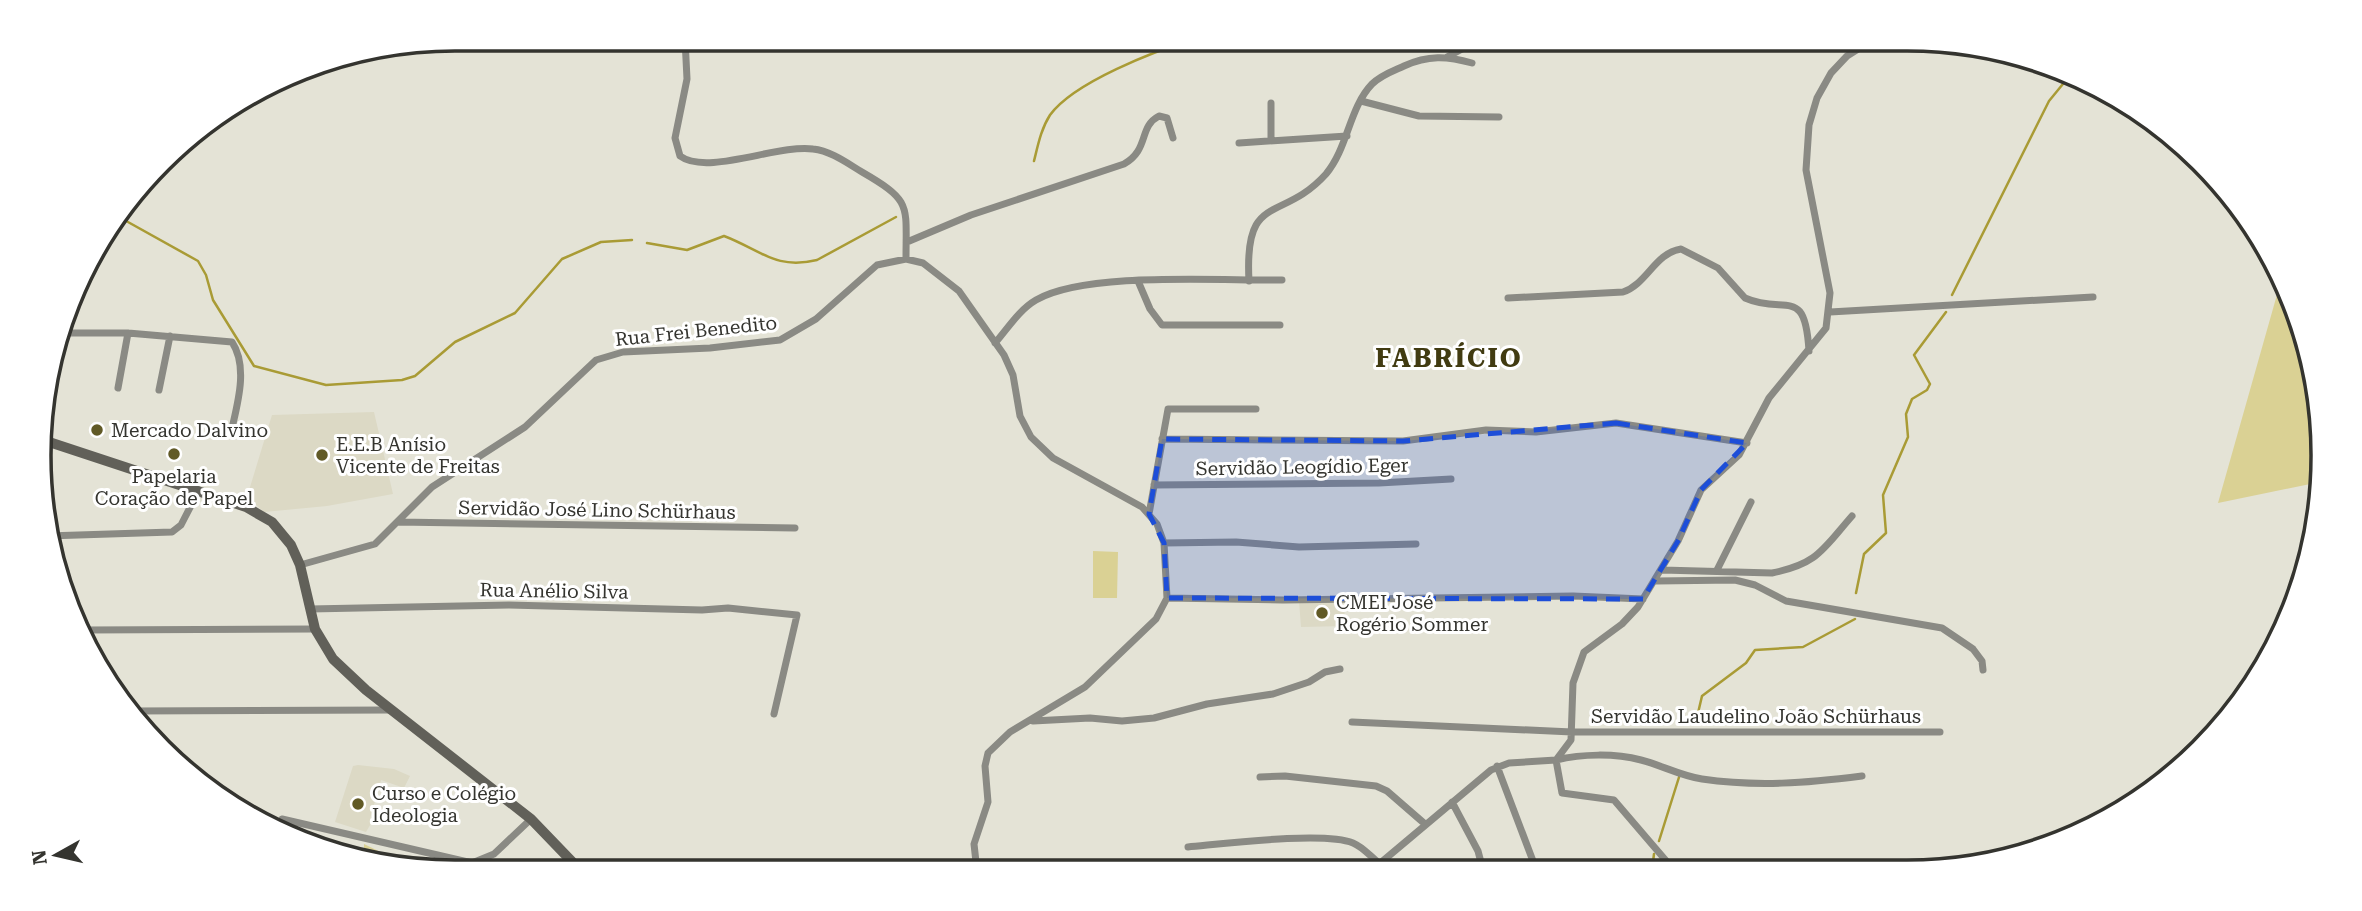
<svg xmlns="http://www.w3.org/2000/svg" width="2362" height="911" viewBox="0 0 2362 911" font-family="'Roboto Serif',serif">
<rect width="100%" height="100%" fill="#e4e3d6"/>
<!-- built -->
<path fill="#dcd9c5" d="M374,412L393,494L327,506L264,512L247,497L272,415Z
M1343,600L1346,626L1301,627L1299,601Z
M358,765L394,769L410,776L404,788L381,780L370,819L373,820L366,832L335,822L353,766Z"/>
<!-- green -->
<path fill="#dad194" d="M2280,284L2320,401L2315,483L2218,503Z
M1093,551L1118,552L1117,598H1093Z
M364,844L405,864L466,872L364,860Z"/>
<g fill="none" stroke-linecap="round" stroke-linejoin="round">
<!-- stream -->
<path stroke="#a99b35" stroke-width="2.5" d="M1034,161C1038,145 1041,129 1050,115C1074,82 1155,51 1194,39
M119,217L198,261L206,275L213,300L254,366L326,385L402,380L415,376L455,342L515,313L562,259L601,242L632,240
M647,243L687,250L724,236C761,250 775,270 817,260L896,217
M1952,295L2049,101L2067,79
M1856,593L1864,554L1886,533L1883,495L1908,437L1906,414L1912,399L1927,390L1930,384L1914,355L1946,312
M1698,713L1702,696L1746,663L1755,650L1803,647L1855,619
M1659,841L1680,774
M1652,870L1654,854"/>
<!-- minor -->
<path stroke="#8a8a84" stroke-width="7" d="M685,39L687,79L675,138L680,156C707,176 778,144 813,149C831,151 847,163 862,172C912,201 906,204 906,259
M1447,57L1481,39
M1361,101L1419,116L1499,117
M1271,141V103
M1239,143L1347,136
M907,242L971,215L1124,164C1150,149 1138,127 1159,116L1167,118L1173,138
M1138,281L1150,309L1162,325H1280
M1249,281C1244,190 1281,224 1326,174C1348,148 1349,108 1372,84C1381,75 1393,71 1404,66C1428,55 1447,56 1472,63
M1508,298L1623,292C1647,284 1655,253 1681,249L1718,268L1745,298C1786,316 1805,284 1809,351
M1830,312L2093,297
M65,333H128L232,342C248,366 238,402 232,428
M995,343C1008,328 1019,310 1036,300C1086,271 1222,281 1282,280
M118,388L128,333
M159,390L170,336
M53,396L62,341
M1162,439L1403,441L1486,430L1536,432L1616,423L1747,443
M1154,485L1379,483L1451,479
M1149,514L1168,409H1256
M398,522L795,528
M47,536L172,532L181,525L199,490
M1164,543L1236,542L1299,547L1416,544
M300,565L375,544L432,487L525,427L596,360L623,352L710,348L780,340L816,319L877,265L906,259L923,263L959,291L1004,355L1013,375L1020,416L1031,437L1053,458L1142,507L1157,524L1164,543L1167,598L1156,619L1085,687L1010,732L988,753L985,766L988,802L974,844L977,871
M1662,570L1772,573C1818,564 1823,549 1852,516
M1717,570L1751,502
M1656,581L1735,580L1755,585L1786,601L1942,628L1973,649L1982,661L1983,670
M1167,598L1283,600L1573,596L1643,599
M310,609L509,605L702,610L728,608L797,615L774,714
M85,630L315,629
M131,711L392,710
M1033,721L1090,718L1122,721L1154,718L1207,704L1273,694L1309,682L1325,672L1340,669
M1352,722L1572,732H1940
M1497,766L1533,861
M1260,777L1285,776L1376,786L1387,791L1425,824
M1452,802L1478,851L1483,870
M282,819L472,863L494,854L531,819
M1188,847C1222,844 1324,831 1353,843C1363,847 1371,857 1379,863
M1372,870L1491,770L1509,763L1556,760L1571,740L1573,683L1584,652L1622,624L1638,607L1678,541L1701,490L1739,455L1769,398L1826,328L1830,293L1806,170L1809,125L1817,98L1831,73L1847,56L1874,39
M1674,870L1614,800L1562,793L1556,760C1582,754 1614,753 1641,760C1661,765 1681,776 1702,779C1757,787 1807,783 1862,776"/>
<!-- secondary -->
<path stroke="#616059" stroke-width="10" d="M43,440L246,507L272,522L291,545L300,565L315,629L333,659L366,690L531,819L582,872"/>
</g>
<!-- marked area -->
<path fill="#1d4ed8" fill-opacity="0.2" stroke="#1d4ed8" stroke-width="5" stroke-dasharray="14 9" stroke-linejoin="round" d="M1616,423L1747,443L1701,490L1678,541L1643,599L1167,598L1164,543L1149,514L1162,439L1403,441Z"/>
<!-- markers -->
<g fill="#615a26" stroke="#fff" stroke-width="2.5">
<circle cx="97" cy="430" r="7"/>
<circle cx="174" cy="454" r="7"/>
<circle cx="322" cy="455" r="7"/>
<circle cx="1322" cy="613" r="7"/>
<circle cx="358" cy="804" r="7"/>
</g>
<g text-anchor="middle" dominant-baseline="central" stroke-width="6" stroke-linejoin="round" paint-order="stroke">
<!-- street labels -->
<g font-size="19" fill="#34342f" stroke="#fff">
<text transform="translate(696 331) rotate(-6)">Rua Frei Benedito</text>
<text transform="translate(1302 467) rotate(-1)">Servidão Leogídio Eger</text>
<text transform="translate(597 510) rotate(1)">Servidão José Lino Schürhaus</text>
<text transform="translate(554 591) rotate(1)">Rua Anélio Silva</text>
<text x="1756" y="716">Servidão Laudelino João Schürhaus</text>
</g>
<!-- poi labels -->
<g font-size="19" fill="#34342f" stroke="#fff" text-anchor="start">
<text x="111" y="430">Mercado Dalvino</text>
<text x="336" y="444">E.E.B Anísio<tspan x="336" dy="22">Vicente de Freitas</tspan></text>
<text x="174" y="476" text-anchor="middle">Papelaria<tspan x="174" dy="22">Coração de Papel</tspan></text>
<text x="1336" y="602">CMEI José<tspan x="1336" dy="22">Rogério Sommer</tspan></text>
<text x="372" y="793">Curso e Colégio<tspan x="372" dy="22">Ideologia</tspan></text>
</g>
<!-- district labels -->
<g font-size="26" font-weight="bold" letter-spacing="2" fill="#413b11" stroke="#fff">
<text x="1449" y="358">FABRÍCIO</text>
</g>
</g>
<!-- crop -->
<path d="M0 0H2362V911H0ZM455 51H1907A404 404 0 0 1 2311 455V456A404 404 0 0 1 1907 860H455A404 404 0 0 1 51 456V455A404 404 0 0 1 455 51Z" fill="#fff" fill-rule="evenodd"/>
<path fill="none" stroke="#34342f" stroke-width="3.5" d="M455 51H1907A404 404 0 0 1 2311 455V456A404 404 0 0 1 1907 860H455A404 404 0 0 1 51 456V455A404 404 0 0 1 455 51Z"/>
<!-- north arrow -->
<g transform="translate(56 855) rotate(262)" stroke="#ffffff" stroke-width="5" paint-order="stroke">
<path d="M0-5L12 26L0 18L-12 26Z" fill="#34342f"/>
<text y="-10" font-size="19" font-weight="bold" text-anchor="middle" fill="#34342f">N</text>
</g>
</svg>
